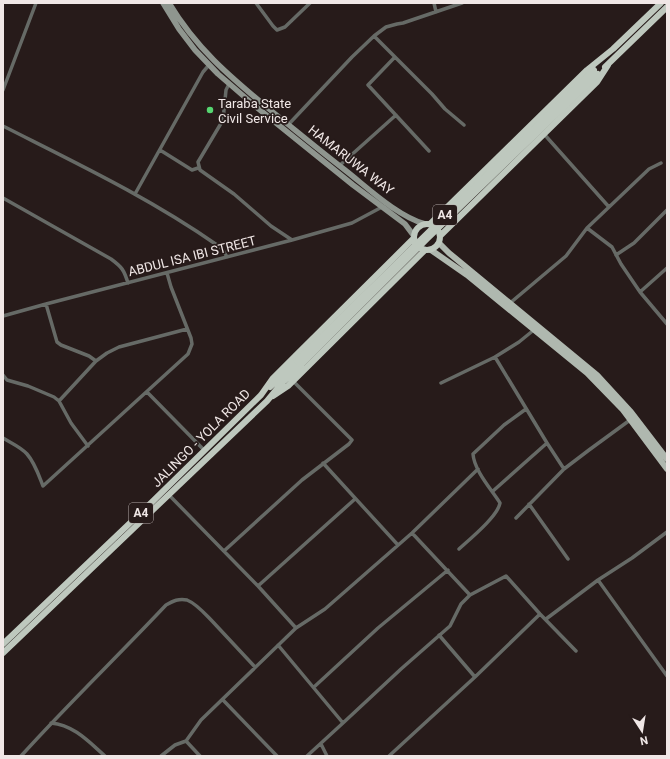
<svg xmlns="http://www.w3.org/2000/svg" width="670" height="759" viewBox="0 0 670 759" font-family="Roboto,sans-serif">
<rect width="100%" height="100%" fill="#271b1a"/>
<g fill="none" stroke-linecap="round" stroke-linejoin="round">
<!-- minor -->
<path stroke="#666a66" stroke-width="3.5" d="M256,3L273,26L277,30L285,27L310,3
M434,3L436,12
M374,36L432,94L445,109L464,125
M394,58L368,85L429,151
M229,84L226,90L223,120L198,162L200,170L234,194L271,226L292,240
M3,90L36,3
M288,125L352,57L374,36L386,27L397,24L403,23L462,3
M3,126C76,163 150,198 217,245L223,250L227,257
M544,134L609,207
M160,150L192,170L198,168
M339,166L396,115
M135,194L203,72L209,65
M3,198L111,259C122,267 124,270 128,283
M587,228L612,247L621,264L640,292L667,324
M616,255L634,243L667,210
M640,292L667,268
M46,304L57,342L61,345L89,356L96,361
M509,304L566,256L587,228L649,169L661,163
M3,316L46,304L292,240L352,223L382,207
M3,375L7,380L28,386L54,397L59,401L71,423L88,446
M441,383L495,357
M147,392L204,450
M59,401L96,361L107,353L119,347L187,329
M3,438C11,443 21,447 27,454C35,463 39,476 43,486L188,354L192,344L191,338L171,287L167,273
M323,463L398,545
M564,469L589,450L630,420
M493,491L547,443
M169,495L258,586L296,628
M529,504L568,559
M516,518L564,469L547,443L495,357L519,342L535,329
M412,533L470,595
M459,549C470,539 498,516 500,503C491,489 474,470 473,454L504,425L526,409
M224,551L302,480L349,444L352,440L293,381
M598,580L667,676
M258,586L355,499
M546,619L598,580L632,558L667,532
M439,635L475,677
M278,645L343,723
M314,687L378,628L448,570
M223,700L277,756
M51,723C74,725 89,742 105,756
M186,741L200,756
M321,744L327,756
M21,756C68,704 118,656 166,605C173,601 179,598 187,600C197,604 205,614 213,622C227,637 241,652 255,667
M161,756L175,745L186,741L201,720L296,628L325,609L412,533L478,469
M307,756L343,723L401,669L450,626L461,604L470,595L506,576L540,614L576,651
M389,756L475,677L540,614"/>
<!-- secondary -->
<path stroke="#8f968f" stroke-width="5.5" d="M163,3L179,29L195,50L218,74L255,106L353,185L405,224L414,236
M169,3C196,48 229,76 269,109C294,129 319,150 345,170C368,188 397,216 425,224"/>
<!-- primary -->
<path stroke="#afb8af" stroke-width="6" d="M439,243L449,253L597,375L631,412L667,459
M431,250L467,275L587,373L623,410L667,469"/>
<!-- trunk -->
<path stroke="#bec8be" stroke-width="6" d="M605,67L667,7
M414 237a13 13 0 1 1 26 0a13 13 0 1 1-26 0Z
M430,224L587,70L613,49L661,3
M441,235L597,82L608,65
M270,387L297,361
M273,396L288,386L425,250
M3,644L151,503L261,395L273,378L295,356L414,238
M3,653L267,401L281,384L301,365"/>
<!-- trunk-bridge -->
<path stroke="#bec8be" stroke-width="6" d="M297,361L594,70
M301,365L427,239L598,74"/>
</g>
<!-- markers -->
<circle fill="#56d671" stroke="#271b1a" stroke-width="1.5" cx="210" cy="110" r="4"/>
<g text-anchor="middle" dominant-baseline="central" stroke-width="3.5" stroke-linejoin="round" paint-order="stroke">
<!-- shield labels -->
<g fill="#271b1a" stroke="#b4aaa9" stroke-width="1">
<rect x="433" y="205" width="24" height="20" rx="3"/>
<rect x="129" y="503" width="24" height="20" rx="3"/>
</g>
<g font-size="12" font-weight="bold" fill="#f0e7e6">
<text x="445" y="215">A4</text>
<text x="141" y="513">A4</text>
</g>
<!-- poi labels -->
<g font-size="13" fill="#f0e7e6" stroke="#271b1a" text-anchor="start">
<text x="218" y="103">Taraba State<tspan x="218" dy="15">Civil Service</tspan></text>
</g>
<!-- street labels -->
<g font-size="13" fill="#f0e7e6" stroke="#271b1a">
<text transform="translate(351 160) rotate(38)">HAMARUWA WAY</text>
<text transform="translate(192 256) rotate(-14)">ABDUL ISA IBI STREET</text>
<text transform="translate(201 438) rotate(-45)">JALINGO - YOLA ROAD</text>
</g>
</g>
<!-- border -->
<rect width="670" height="759" fill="none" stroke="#f0e7e6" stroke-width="8"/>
<!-- north arrow -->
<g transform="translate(642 731) rotate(168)" stroke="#271b1a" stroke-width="3" paint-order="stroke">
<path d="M0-3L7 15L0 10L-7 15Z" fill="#f0e7e6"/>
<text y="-6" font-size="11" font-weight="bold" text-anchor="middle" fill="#f0e7e6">N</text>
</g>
</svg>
